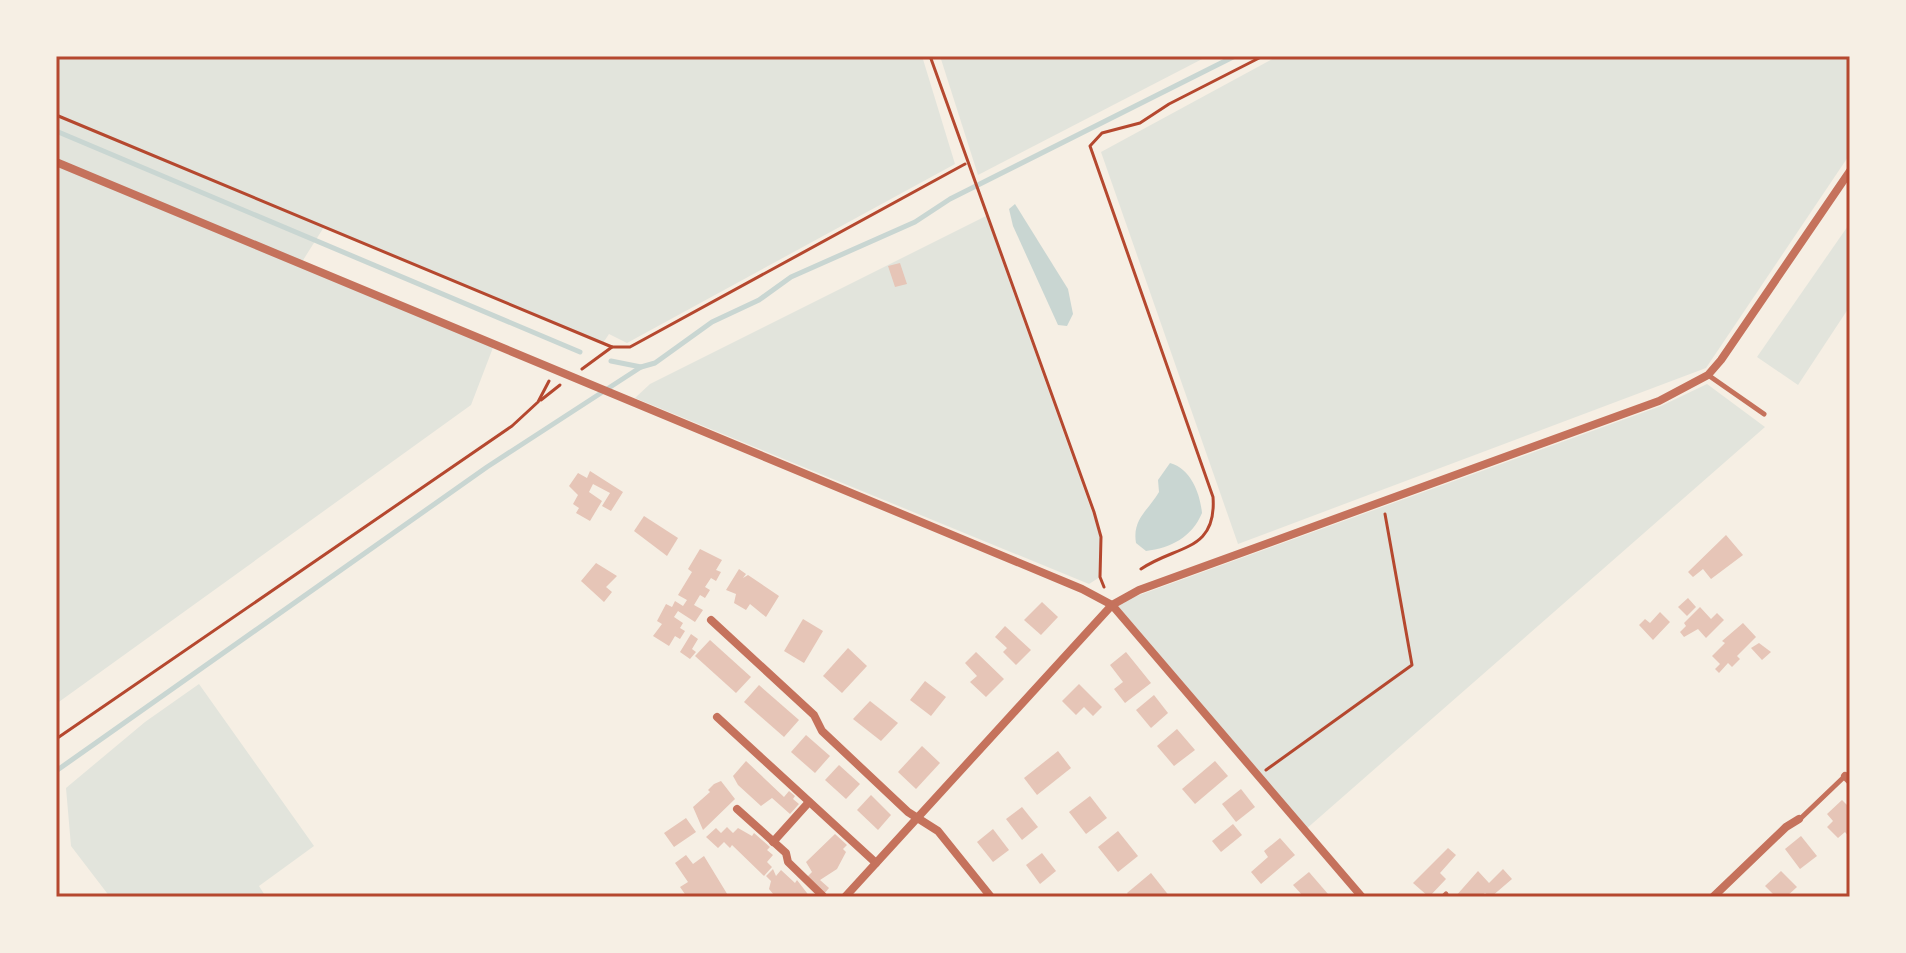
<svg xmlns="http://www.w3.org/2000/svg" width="1906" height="953" font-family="Raleway,sans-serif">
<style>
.green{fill:#e2e4dc}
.water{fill:#c9d6d2}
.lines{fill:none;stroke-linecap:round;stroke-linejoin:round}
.stream{stroke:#c9d6d2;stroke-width:5}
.building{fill:#e6c5b7}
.path{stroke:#b5482f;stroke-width:3}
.service{stroke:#c5725c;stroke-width:5}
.minor{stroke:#c5725c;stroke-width:8}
.neatline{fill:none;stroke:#b5482f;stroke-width:3}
</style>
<rect width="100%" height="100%" fill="#f6efe4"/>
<g class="green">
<path d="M 56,56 L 922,56 L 955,164 L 627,343 L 609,334 L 603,343 L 324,227 L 300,265 L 494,345 L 471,405 L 56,704 Z"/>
<path d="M 940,56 L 1208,56 L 978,175 Z"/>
<path d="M 1278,56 L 1850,56 L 1850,154 L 1706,368 L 1238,544 L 1101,152 Z"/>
<path d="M 986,216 L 1101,537 L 1100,577 L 1089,584 L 635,398 L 650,384 Z"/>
<path d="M 1850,223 L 1850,306 L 1798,385 L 1757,357 Z"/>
<path d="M 1707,384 L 1765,427 L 1305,830 L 1112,605 L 1661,406 Z"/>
<path d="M 199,684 L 314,846 L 259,886 L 266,897 L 110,897 L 71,846 L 66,788 L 145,722 Z"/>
</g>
<g class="water">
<path d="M 1015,204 L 1068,289 L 1073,314 L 1067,326 L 1058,325 L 1013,226 L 1009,209 Z"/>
<path d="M 1170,463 C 1191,469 1200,493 1202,513 C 1192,537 1171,548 1146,551 L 1136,543 C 1132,519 1148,511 1159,492 L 1158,480 Z"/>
</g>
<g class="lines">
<g class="stream">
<path d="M 56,131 L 580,352"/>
<path d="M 611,361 L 641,367"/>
<path d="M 56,771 L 487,467 L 641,367 L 655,363 L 712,322 L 759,300 L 791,277 L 915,222 L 950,199 L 1235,56"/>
</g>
</g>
<g class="building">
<path d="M 900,263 L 907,284 L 895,287 L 888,266 Z"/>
<path d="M 590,471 L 623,492 L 611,511 L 602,506 L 610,493 L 593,484 L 589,492 L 602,501 L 590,521 L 576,513 L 579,508 L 573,504 L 578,495 L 569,486 L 578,473 L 587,478 Z"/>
<path d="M 644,516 L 678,538 L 667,556 L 634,531 Z"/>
<path d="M 1726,535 L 1743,555 L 1711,579 L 1703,569 L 1693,577 L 1688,572 Z"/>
<path d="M 700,549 L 722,560 L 716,570 L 721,572 L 716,581 L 711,578 L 705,587 L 710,590 L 705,598 L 700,595 L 694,605 L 703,610 L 695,622 L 678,611 L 674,617 L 683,623 L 680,628 L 685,631 L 680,639 L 675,636 L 669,646 L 653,636 L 662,624 L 657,621 L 666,604 L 672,607 L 675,601 L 683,606 L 687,600 L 678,595 L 692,572 L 688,569 Z"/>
<path d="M 596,563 L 617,576 L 606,587 L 612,592 L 604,602 L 581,581 Z"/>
<path d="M 739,569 L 746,574 L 743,578 L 748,575 L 779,596 L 766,617 L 750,604 L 746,610 L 734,603 L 736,594 L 726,590 Z"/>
<path d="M 1688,598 L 1696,607 L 1687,616 L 1678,607 Z"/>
<path d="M 1042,602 L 1058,617 L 1041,635 L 1024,620 Z"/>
<path d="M 1700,607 L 1711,619 L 1717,613 L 1724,620 L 1706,638 L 1698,629 L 1684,637 L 1680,632 L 1686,626 L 1684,623 Z"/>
<path d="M 1660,612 L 1670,622 L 1653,640 L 1639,625 L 1645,619 L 1650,623 Z"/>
<path d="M 803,619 L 823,631 L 804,663 L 784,651 Z"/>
<path d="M 1743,623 L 1756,637 L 1737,656 L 1740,659 L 1732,667 L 1728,663 L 1719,673 L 1715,669 L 1720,664 L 1712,656 L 1725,643 L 1722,641 Z"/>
<path d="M 1005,626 L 1031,650 L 1016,665 L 1003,652 L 1007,648 L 995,637 Z"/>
<path d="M 691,634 L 698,639 L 692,649 L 696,652 L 690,659 L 680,652 Z"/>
<path d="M 710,640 L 751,677 L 736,693 L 695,656 Z"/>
<path d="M 1759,643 L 1771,652 L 1762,660 L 1751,648 Z"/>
<path d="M 848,648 L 867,666 L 842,693 L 823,676 Z"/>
<path d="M 976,652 L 1004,679 L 986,697 L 970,682 L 977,676 L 965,663 Z"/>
<path d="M 1126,652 L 1151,683 L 1125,703 L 1114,689 L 1123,682 L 1110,665 Z"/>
<path d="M 925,681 L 946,697 L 931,716 L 910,700 Z"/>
<path d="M 1079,684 L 1102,707 L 1093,716 L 1084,707 L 1076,715 L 1062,701 Z"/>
<path d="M 759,685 L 799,720 L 784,737 L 744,702 Z"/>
<path d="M 1154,695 L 1168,713 L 1151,728 L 1136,710 Z"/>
<path d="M 870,701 L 898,723 L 881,741 L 853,719 Z"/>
<path d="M 1177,729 L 1195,750 L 1174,766 L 1157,746 Z"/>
<path d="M 806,735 L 830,756 L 815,773 L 791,752 Z"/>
<path d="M 922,746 L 940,763 L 916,789 L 898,772 Z"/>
<path d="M 1058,751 L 1071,768 L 1037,795 L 1024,778 Z"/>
<path d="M 746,761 L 784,797 L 789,791 L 795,796 L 793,799 L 799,804 L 790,814 L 772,798 L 761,806 L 738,785 L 733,776 Z"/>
<path d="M 1215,761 L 1228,776 L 1195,804 L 1182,789 Z"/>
<path d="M 839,765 L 860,784 L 846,799 L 825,780 Z"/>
<path d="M 721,781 L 735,799 L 703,830 L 693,807 L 710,792 L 708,790 L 714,784 Z"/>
<path d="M 1241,789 L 1255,807 L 1236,822 L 1222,804 Z"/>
<path d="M 871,795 L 891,815 L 878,830 L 857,810 Z"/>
<path d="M 1090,796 L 1107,818 L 1086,834 L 1069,812 Z"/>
<path d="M 1842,800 L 1850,808 L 1850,838 L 1845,832 L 1838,838 L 1827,827 L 1833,821 L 1827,814 Z"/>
<path d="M 1022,807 L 1038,827 L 1022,840 L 1006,819 Z"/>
<path d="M 686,818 L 696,832 L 674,847 L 664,833 Z"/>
<path d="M 1233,824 L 1242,835 L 1221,852 L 1212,841 Z"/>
<path d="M 727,827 L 733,833 L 738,828 L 752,836 L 754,833 L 770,847 L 767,850 L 773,855 L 767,862 L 772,867 L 764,876 L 732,845 L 730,848 L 724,842 L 718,848 L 706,837 L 716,828 L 721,833 Z"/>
<path d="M 993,829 L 1009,850 L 993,862 L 977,842 Z"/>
<path d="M 1118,831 L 1138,856 L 1118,872 L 1098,847 Z"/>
<path d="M 835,834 L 847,845 L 843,849 L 846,852 L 837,869 L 820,880 L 829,888 L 824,894 L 806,878 L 812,872 L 806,862 Z"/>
<path d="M 1801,836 L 1817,856 L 1800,869 L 1785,849 Z"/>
<path d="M 1280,838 L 1295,855 L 1261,884 L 1251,872 L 1268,857 L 1264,851 Z"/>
<path d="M 1448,848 L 1456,855 L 1440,873 L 1446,879 L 1429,897 L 1413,883 Z"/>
<path d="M 1042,853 L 1056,871 L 1040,884 L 1026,865 Z"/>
<path d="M 686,855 L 693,864 L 704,856 L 729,897 L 687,897 L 680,887 L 688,882 L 675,863 Z"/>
<path d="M 773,869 L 776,876 L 781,870 L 795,883 L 797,880 L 810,897 L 774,895 L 769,889 L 771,881 L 766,876 Z"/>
<path d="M 1503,869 L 1512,879 L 1491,897 L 1485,893 L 1479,897 L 1455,897 L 1478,871 L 1489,883 Z"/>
<path d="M 1781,871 L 1797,887 L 1786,897 L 1776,897 L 1765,886 Z"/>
<path d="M 1309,872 L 1328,894 L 1325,897 L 1304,897 L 1293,885 Z"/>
<path d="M 1151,873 L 1170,897 L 1130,897 L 1127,893 Z"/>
</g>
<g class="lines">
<g class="path">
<path d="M 930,56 L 1094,512 L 1101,537 L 1100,577 L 1104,587"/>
<path d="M 56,115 L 612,347"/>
<path d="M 582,369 L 612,347 L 630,347 L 965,164"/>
<path d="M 541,400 L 560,385"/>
<path d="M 1141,569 C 1176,545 1217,552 1213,497 L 1090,146 L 1102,133 L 1140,123 L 1169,104 L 1263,56"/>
<path d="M 56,739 L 512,426 L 538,402 L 549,381"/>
<path d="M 1266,770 L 1412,665 L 1385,514"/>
</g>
<g class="service">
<path d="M 1708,375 L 1764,414"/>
<path d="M 1800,819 L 1845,776"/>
<path d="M 1443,897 L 1446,894"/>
</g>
<g class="minor">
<path d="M 56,162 L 1082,589 L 1112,605 L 1362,897"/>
<path d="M 711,620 L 814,715 L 822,731 L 908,812 L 938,831 L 991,897"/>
<path d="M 717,717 L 876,863"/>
<path d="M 1845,776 L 1850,781"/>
<path d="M 737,809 L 786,853 L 788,862 L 824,897"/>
<path d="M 773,842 L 809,802"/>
<path d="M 845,897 L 1112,605 L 1139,590 L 1659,401 L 1708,375 L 1721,360 L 1850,171"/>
<path d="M 1713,897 L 1786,827 L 1799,819"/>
</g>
</g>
<rect width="1906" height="953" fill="none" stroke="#f6efe4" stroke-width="116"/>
<rect x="58" y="58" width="1790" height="837" class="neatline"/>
</svg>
